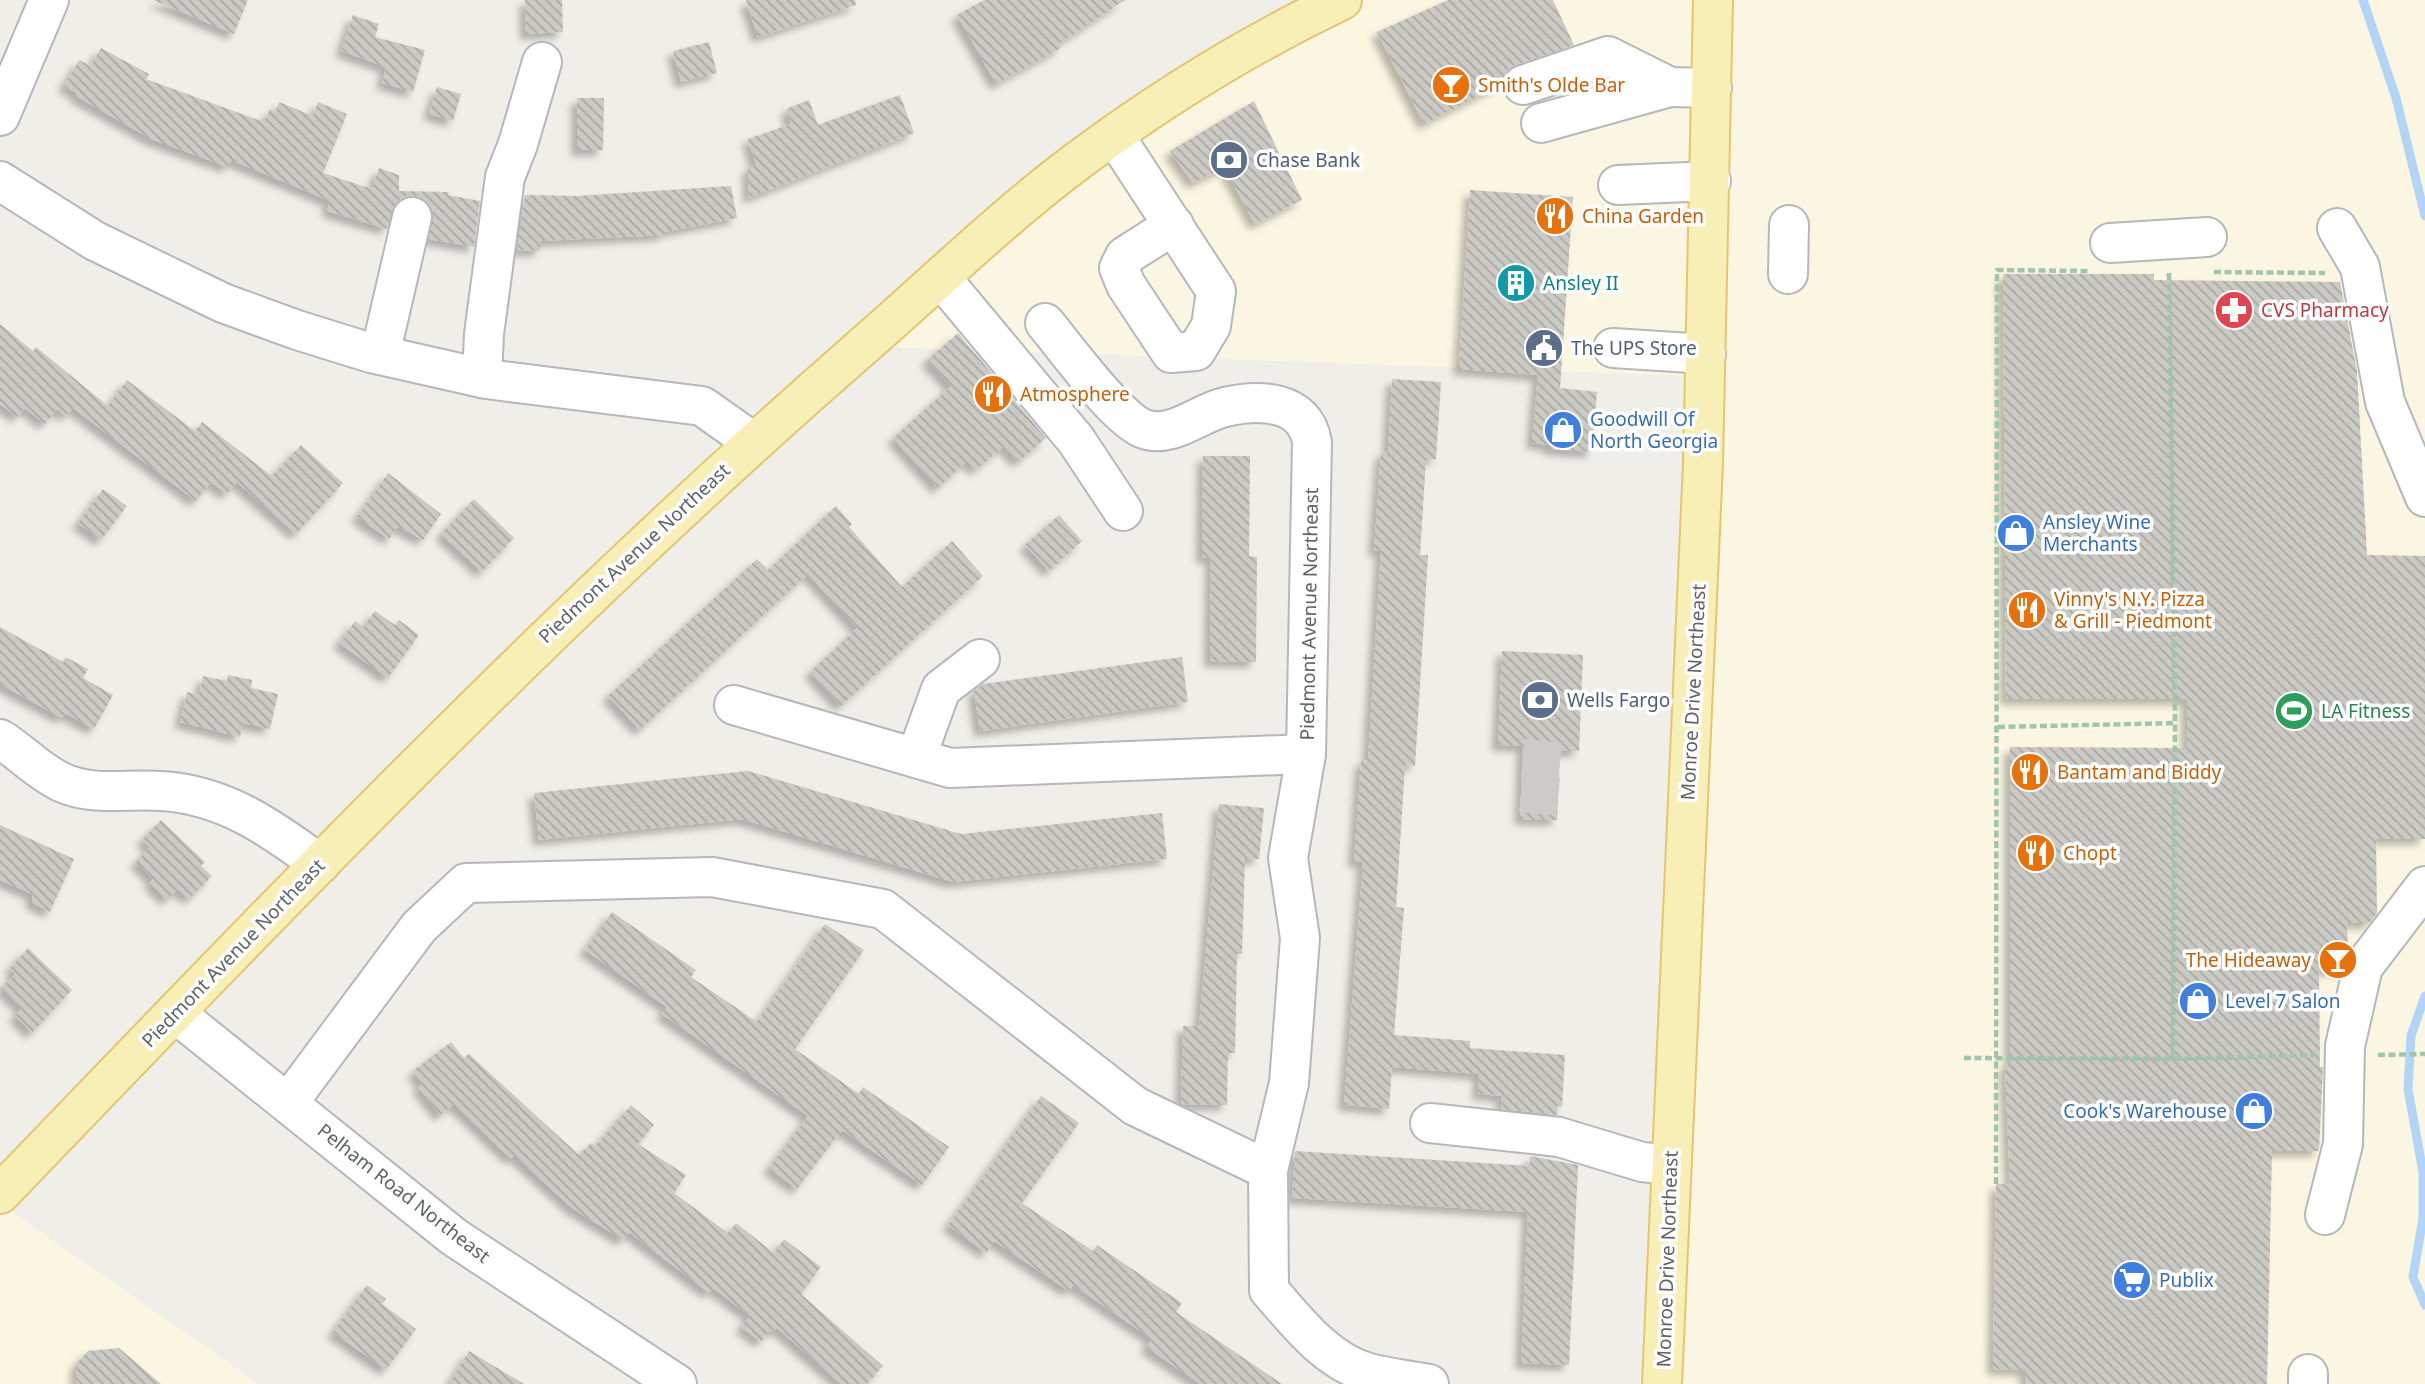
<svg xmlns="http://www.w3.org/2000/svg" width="2425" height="1384" font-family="'Noto Sans',sans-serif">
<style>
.commercial{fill:#fbf6e2}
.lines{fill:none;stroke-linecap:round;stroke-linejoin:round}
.stream{stroke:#b2d5f6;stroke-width:9}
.building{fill:url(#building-back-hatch);filter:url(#shadow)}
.minor-tunnel{stroke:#cccbc8;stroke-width:38;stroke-dasharray:38 19;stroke-linecap:butt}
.minor-casing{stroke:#b5b7bb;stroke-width:42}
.major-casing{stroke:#e3c76e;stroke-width:42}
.path{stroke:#a1c4ad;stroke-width:4.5;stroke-dasharray:7 3.5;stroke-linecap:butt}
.minor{stroke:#fff;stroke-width:38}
.major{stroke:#f7efb6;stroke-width:38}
.labels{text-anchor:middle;stroke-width:7;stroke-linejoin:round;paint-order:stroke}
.food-label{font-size:19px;fill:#c56008;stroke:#fff;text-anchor:start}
.service-label{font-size:19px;fill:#4e5e75;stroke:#fff;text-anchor:start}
.culture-label{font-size:19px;fill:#0d838f;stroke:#fff;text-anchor:start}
.health-label{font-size:19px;fill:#be3a42;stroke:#fff;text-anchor:start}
.shop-label{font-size:19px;fill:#366cbe;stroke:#fff;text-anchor:start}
.street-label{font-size:19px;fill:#5f6266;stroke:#fff}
.leisure-label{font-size:19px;fill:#27864d;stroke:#fff;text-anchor:start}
</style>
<defs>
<pattern id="building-back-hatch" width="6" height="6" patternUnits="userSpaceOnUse" patternTransform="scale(1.75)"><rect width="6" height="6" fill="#cbc9c4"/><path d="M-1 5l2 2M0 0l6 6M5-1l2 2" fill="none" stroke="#a8a7a3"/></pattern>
<filter id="shadow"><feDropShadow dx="-6" dy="6" stdDeviation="3.5" flood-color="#0004"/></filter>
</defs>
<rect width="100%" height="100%" fill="#f0eee8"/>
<g class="commercial">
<path d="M 1351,0 L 2425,0 L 2425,1384 L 1663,1384 L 1697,376 L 861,346 L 1153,107 Z"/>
<path d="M 0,1204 L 259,1384 L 0,1384 Z"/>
</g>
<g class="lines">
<g class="stream">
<path d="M 2363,0 L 2396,98 L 2425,216"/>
<path d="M 2425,996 L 2411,1036 L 2408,1089 L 2423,1172 L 2423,1218 L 2413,1277 L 2425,1305"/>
</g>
</g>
<g class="building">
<path d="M 153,0 L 248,0 L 234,34 Z"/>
<path d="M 525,0 L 562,0 L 563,32 L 526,34 Z"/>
<path d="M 746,0 L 855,0 L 856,5 L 758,37 Z"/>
<path d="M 984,0 L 1125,0 L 1059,44 L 1061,48 L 996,84 L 957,15 Z"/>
<path d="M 1448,0 L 1553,0 L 1574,45 L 1515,65 L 1506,71 L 1502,84 L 1424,124 L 1377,32 Z"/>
<path d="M 353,15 L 379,24 L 375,37 L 425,50 L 413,92 L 382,83 L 386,67 L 341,51 Z"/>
<path d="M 709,42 L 717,73 L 681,82 L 673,51 Z"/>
<path d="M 101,48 L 149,74 L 146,79 L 264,122 L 270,109 L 275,112 L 279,102 L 313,116 L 318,102 L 347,114 L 323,173 L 372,189 L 379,168 L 399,175 L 399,191 L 449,192 L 448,195 L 480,201 L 474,247 L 429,239 L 433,211 L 427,202 L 418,196 L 405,196 L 396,203 L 387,229 L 327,211 L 330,201 L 231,160 L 228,167 L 151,139 L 76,96 L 77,93 L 64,86 L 79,60 L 90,66 Z"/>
<path d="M 437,87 L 461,94 L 453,121 L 429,114 Z"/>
<path d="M 900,95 L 914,133 L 749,198 L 748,167 L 756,165 L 748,139 L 791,124 L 786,109 L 809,100 L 818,125 Z"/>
<path d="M 577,98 L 604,98 L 603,150 L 577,150 Z"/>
<path d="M 1254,101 L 1302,200 L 1255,224 L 1225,168 L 1193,183 L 1170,151 Z"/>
<path d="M 731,186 L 737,218 L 664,232 L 664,235 L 541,241 L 540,251 L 517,250 L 525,195 L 577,196 Z"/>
<path d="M 1470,190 L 1573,197 L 1560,388 L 1597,392 L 1592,452 L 1550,449 L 1550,445 L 1532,443 L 1538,375 L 1459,369 Z"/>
<path d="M 2003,274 L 2154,274 L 2154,280 L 2340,282 L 2357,371 L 2367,555 L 2425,556 L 2425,839 L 2376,839 L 2377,913 L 2369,923 L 2347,923 L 2348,951 L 2340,970 L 2319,970 L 2320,1067 L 2323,1067 L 2319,1151 L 2272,1151 L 2267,1384 L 2025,1384 L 2025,1370 L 1993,1369 L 1996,1184 L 2010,1184 L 2005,1064 L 2010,1064 L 2010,747 L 2187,748 L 2187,699 L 2006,699 Z"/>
<path d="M 0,324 L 33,351 L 36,347 L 108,406 L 127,380 L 195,431 L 202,422 L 272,476 L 301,445 L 343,483 L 296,534 L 237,482 L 227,494 L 211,482 L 196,501 L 73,408 L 66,416 L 57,409 L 45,424 L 25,408 L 17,417 L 0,404 Z"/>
<path d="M 958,333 L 1046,438 L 1018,462 L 1004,446 L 976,470 L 967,461 L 938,488 L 893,438 L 951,386 L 927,360 Z"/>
<path d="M 1392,379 L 1441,382 L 1436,459 L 1426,459 L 1420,555 L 1428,555 L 1415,766 L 1405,765 L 1396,907 L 1404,908 L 1394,1035 L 1470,1041 L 1470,1048 L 1565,1055 L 1562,1107 L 1557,1106 L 1557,1115 L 1501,1109 L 1502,1096 L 1478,1094 L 1479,1074 L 1392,1067 L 1389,1109 L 1344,1105 L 1363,862 L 1354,861 L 1361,760 L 1368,761 L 1381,551 L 1374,550 L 1381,452 L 1388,453 Z"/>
<path d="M 1203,456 L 1250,456 L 1249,556 L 1257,557 L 1256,662 L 1210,661 L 1211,557 L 1202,558 Z"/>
<path d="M 388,473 L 441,514 L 423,540 L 398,526 L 389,539 L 357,517 Z"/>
<path d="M 103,489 L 127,506 L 101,540 L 78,523 Z"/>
<path d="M 474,499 L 514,538 L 482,572 L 441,534 Z"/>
<path d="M 836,506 L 852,524 L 849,527 L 902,587 L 952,541 L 983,576 L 841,706 L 810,672 L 857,628 L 808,574 L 640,730 L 608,696 L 757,559 L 768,570 Z"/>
<path d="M 1059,515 L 1082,541 L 1049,571 L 1025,545 Z"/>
<path d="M 375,611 L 395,625 L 399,620 L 419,635 L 388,678 L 339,643 L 355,621 L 363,627 Z"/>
<path d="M 0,627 L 63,662 L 66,657 L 88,669 L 83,678 L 113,695 L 94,729 L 65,713 L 62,718 L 0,684 Z"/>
<path d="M 1502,651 L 1583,655 L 1579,751 L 1560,751 L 1557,820 L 1520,819 L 1523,746 L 1498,745 Z"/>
<path d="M 1182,657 L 1188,702 L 980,731 L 974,691 L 983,684 Z"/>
<path d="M 228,675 L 252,680 L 251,688 L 278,694 L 270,729 L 243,723 L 240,737 L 180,722 L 187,692 L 199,695 L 203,676 L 227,681 Z"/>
<path d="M 748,771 L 961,834 L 1162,813 L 1167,859 L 953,882 L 742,819 L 539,840 L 534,793 Z"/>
<path d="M 1219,804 L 1264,808 L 1259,859 L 1245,858 L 1242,954 L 1237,954 L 1235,1053 L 1228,1053 L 1227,1105 L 1181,1104 L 1183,1026 L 1199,1026 Z"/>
<path d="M 161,820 L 205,862 L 201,866 L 212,876 L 189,899 L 178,889 L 167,900 L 150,883 L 153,879 L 136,862 L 150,847 L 142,840 Z"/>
<path d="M 0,825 L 74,859 L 50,912 L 32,903 L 32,894 L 0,880 Z"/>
<path d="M 612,912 L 696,970 L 691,977 L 757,1022 L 825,924 L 864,950 L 795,1049 L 859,1094 L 863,1087 L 949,1147 L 922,1185 L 842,1130 L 797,1189 L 769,1168 L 808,1116 L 662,1014 L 667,1007 L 585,950 Z"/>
<path d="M 28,948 L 72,990 L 32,1033 L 15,1016 L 22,1008 L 1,988 L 15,974 L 10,968 Z"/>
<path d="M 451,1042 L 464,1058 L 469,1054 L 579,1155 L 591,1143 L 595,1146 L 631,1105 L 654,1125 L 638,1144 L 686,1175 L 674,1193 L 728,1233 L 736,1223 L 774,1253 L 784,1239 L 821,1267 L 801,1294 L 883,1366 L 867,1384 L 841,1384 L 777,1328 L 773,1332 L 770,1330 L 761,1342 L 741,1327 L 750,1316 L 713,1288 L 709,1293 L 629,1232 L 623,1240 L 572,1208 L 514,1155 L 511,1159 L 454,1104 L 440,1115 L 418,1087 L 423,1084 L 413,1071 Z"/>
<path d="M 1041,1096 L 1079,1123 L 1022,1203 L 1093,1251 L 1097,1245 L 1182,1303 L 1176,1312 L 1282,1384 L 1200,1384 L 1146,1347 L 1152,1339 L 1073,1285 L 1069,1291 L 994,1241 L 986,1253 L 948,1225 Z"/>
<path d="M 1295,1151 L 1530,1166 L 1530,1156 L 1578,1165 L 1569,1365 L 1521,1363 L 1528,1212 L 1292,1198 Z"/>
<path d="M 367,1285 L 386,1299 L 382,1304 L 416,1329 L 386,1370 L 333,1332 Z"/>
<path d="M 119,1348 L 161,1384 L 76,1384 L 76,1364 L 88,1351 Z"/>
<path d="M 469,1351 L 524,1384 L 449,1384 Z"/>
</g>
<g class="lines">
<g class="minor-tunnel">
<path d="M 1523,758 L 1560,762"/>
<path d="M 1521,793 L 1558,797"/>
</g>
<g class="minor-casing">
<g id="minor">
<path d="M 1523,85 L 1608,56 L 1670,87 L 1712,88"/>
<path d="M 0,116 L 49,0"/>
<path d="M 1541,123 L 1670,87"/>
<path d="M 1114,135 L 1216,291 L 1211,326 L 1196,351 L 1171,353 L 1126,285 L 1119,268 L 1125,256 L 1174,225"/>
<path d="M 0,181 L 95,241 L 223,303 L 297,330 L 371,353 L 486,379 L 702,406 L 753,442"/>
<path d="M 1618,185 L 1711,181"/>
<path d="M 2337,228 L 2360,267 L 2385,402 L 2425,497"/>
<path d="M 2110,243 L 2207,237"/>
<path d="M 1788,274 L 1789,225"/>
<path d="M 941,278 L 1076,440 L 1123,511"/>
<path d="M 1045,323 C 1066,348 1117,419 1144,429 C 1172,439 1199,413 1225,407 C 1260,399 1305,400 1312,442 L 1306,754 L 1288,858 L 1300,938 L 1289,1083 L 1268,1170 L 1269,1290 C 1296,1321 1327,1362 1369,1373 C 1388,1378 1409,1380 1429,1384"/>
<path d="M 1613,348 L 1706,354"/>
<path d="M 380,355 L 412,217"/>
<path d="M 482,378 L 484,334 L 505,177 L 518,144 L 542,62"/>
<path d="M 734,705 L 950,768 L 1306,754"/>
<path d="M 0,739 C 21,752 38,771 61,782 C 93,797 128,788 162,791 C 225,795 271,828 320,864"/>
<path d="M 916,758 L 941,689 L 980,659"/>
<path d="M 175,1013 L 454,1237 L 677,1384"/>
<path d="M 288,1103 L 419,927 L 466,883 L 712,877 L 883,909 L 1135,1106 L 1268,1170"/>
<path d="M 1430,1123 L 1559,1137 L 1642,1162 L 1671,1165"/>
<path d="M 2325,1215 L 2343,1144 L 2345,1046 L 2363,967 L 2425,886"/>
<path d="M 2308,1374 L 2308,1384"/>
</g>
</g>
<g class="major-casing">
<g id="major">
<path d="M 0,1194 C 276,907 552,618 853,355 C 926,292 1002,217 1079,160 C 1162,98 1248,45 1342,0"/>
<path d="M 1662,1384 L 1703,463 L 1713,0"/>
</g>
</g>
<g class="path">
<path d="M 2214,272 L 2325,273"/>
<path d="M 2169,273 L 2175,723 L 2173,1059"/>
<path d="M 1998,727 L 2175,723"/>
<path d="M 2378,1055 L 2425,1054"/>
<path d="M 1964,1058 L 2173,1059 L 2314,1055"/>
<path d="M 1996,1184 L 1997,270 L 2090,271"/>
</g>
<use href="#minor" class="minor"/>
<use href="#major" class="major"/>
</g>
<defs>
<g id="bar-disc" transform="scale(2.0125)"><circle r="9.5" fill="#e8710a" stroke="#fff"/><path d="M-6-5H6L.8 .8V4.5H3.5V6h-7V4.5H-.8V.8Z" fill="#fff"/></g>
<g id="bank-disc" transform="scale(2.0125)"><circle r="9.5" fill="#5c6f8a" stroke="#fff"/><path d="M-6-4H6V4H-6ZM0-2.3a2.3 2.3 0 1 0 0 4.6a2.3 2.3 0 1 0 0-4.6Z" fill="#fff"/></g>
<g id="restaurant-disc" transform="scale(2.0125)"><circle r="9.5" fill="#e8710a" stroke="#fff"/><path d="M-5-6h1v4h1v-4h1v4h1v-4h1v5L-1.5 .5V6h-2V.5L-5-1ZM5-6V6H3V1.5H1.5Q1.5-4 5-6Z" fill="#fff"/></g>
<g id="building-disc" transform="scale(2.0125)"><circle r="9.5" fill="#0f9aa8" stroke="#fff"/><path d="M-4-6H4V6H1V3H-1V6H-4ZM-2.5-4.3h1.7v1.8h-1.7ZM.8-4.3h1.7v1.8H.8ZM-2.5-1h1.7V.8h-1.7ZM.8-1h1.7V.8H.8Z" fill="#fff"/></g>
<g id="pharmacy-disc" transform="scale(2.0125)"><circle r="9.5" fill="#e0444e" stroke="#fff"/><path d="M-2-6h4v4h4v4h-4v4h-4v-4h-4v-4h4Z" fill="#fff"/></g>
<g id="civic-disc" transform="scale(2.0125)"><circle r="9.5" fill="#5c6f8a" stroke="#fff"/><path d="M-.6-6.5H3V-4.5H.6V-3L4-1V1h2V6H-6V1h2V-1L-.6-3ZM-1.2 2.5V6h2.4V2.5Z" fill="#fff"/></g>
<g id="shop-disc" transform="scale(2.0125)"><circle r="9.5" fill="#3f7fe0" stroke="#fff"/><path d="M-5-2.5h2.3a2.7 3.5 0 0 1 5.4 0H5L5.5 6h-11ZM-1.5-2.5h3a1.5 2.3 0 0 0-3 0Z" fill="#fff"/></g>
<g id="stadium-disc" transform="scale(2.0125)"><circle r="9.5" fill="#2e9e5b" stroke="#fff"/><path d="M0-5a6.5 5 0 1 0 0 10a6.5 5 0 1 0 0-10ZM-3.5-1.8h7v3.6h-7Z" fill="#fff"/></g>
<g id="supermarket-disc" transform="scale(2.0125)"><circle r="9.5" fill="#3f7fe0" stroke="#fff"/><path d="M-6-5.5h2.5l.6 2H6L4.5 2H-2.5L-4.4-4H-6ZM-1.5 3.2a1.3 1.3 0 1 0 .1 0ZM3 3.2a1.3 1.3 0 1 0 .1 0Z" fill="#fff"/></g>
</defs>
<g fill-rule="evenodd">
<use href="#bar-disc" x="1451" y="85"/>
<use href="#bank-disc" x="1229" y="160"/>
<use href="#restaurant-disc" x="1555" y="216"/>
<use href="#building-disc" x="1516" y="283"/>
<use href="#pharmacy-disc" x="2234" y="310"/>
<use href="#civic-disc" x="1544" y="348"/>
<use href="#restaurant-disc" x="993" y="394"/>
<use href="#shop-disc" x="1563" y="430"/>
<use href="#shop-disc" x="2016" y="533"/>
<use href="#restaurant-disc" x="2027" y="610"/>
<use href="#bank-disc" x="1540" y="700"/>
<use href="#stadium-disc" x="2294" y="711"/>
<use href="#restaurant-disc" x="2030" y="772"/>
<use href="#restaurant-disc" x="2036" y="853"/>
<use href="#bar-disc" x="2338" y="960"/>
<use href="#shop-disc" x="2198" y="1001"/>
<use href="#shop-disc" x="2254" y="1111"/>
<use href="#supermarket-disc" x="2132" y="1280"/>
</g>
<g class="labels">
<g class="food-label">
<text x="1478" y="92">Smith's Olde Bar</text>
<text x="1582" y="223">China Garden</text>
<text x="1020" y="401">Atmosphere</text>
<text x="2054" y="606">Vinny's N.Y. Pizza<tspan x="2054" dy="22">&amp; Grill - Piedmont</tspan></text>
<text x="2057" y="779">Bantam and Biddy</text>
<text x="2063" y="860">Chopt</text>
<text x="2311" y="967" text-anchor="end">The Hideaway</text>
</g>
<g class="service-label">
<text x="1256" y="167">Chase Bank</text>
<text x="1571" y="355">The UPS Store</text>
<text x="1567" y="707">Wells Fargo</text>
</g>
<g class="culture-label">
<text x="1543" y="290">Ansley II</text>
</g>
<g class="health-label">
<text x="2261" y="317">CVS Pharmacy</text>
</g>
<g class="shop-label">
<text x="1590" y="426">Goodwill Of<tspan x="1590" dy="22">North Georgia</tspan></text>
<text x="2043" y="529">Ansley Wine<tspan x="2043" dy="22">Merchants</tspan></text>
<text x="2225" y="1008">Level 7 Salon</text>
<text x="2227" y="1118" text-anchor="end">Cook's Warehouse</text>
<text x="2159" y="1287">Publix</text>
</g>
<g class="street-label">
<text transform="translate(634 553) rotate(-43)" y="7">Piedmont Avenue Northeast</text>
<text transform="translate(1309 614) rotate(-89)" y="7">Piedmont Avenue Northeast</text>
<text transform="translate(1693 692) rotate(-87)" y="7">Monroe Drive Northeast</text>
<text transform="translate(233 953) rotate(-46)" y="7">Piedmont Avenue Northeast</text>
<text transform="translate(404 1193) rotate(38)" y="7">Pelham Road Northeast</text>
<text transform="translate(1667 1259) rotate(-88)" y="7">Monroe Drive Northeast</text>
</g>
<g class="leisure-label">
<text x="2321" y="718">LA Fitness</text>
</g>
</g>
</svg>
